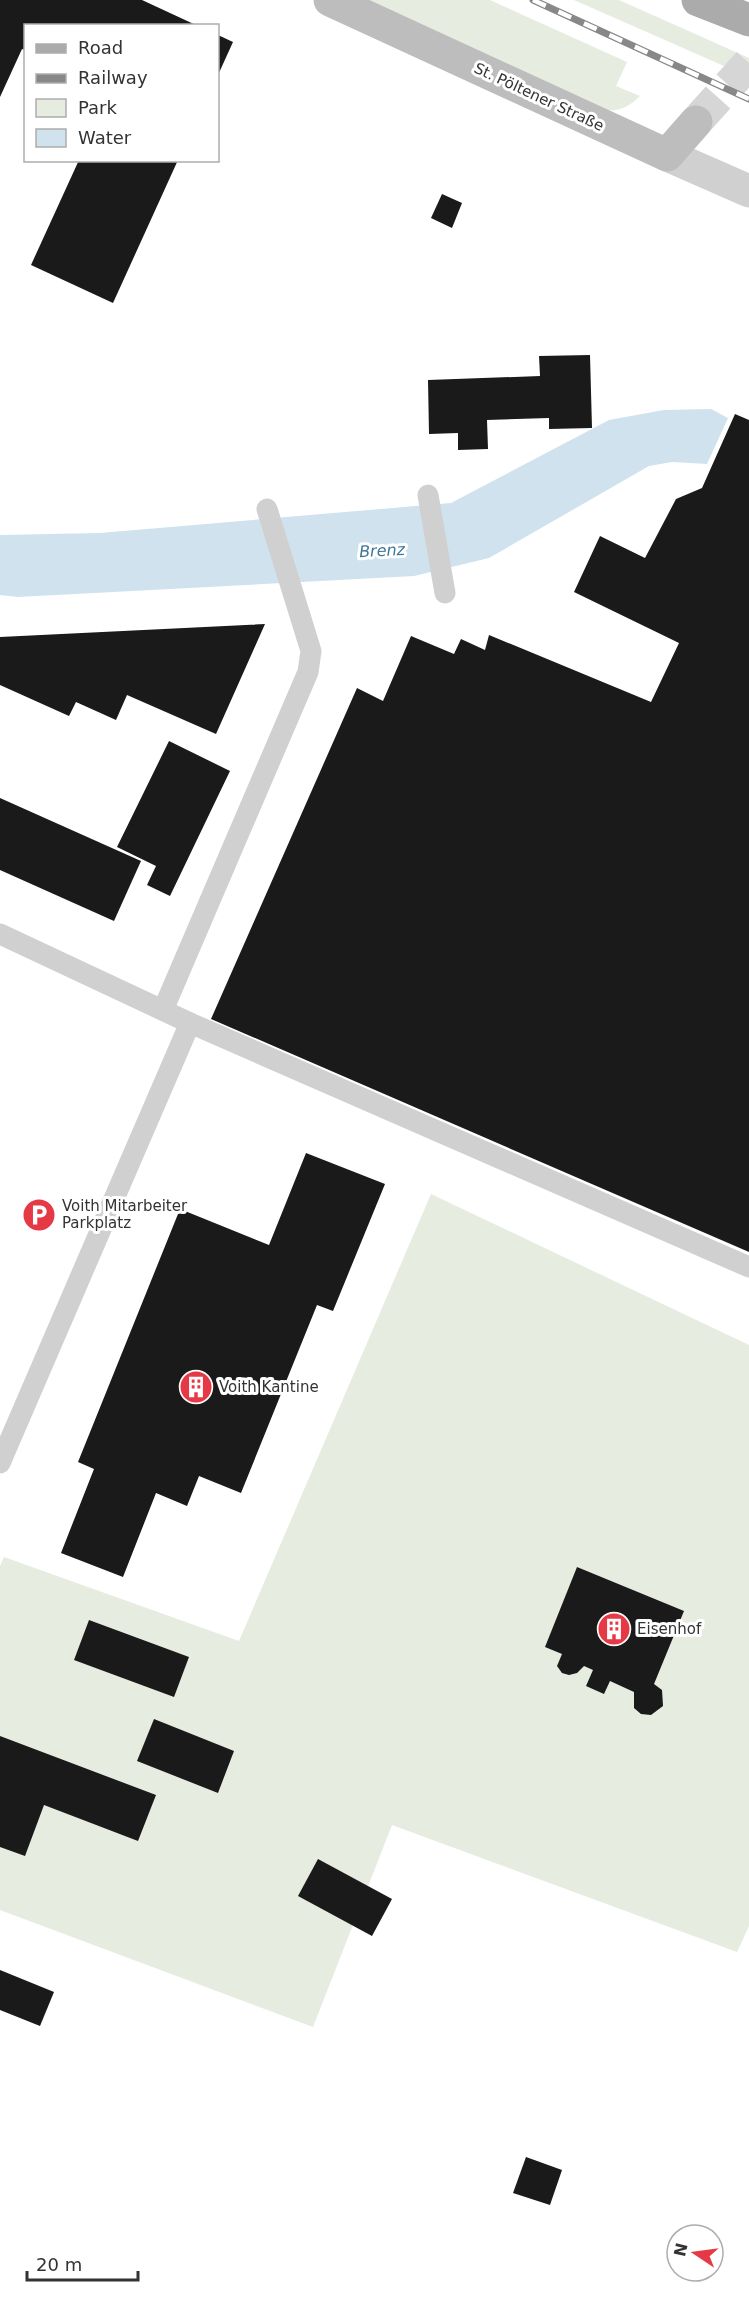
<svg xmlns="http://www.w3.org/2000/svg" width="749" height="2307" font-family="'DejaVu Sans',sans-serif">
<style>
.green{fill:#e6ecdf}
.water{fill:#cfe2ee}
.building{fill:#1a1a1a}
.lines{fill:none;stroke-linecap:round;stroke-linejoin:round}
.secondary-tunnel{stroke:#d6d6d6;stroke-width:33;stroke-dasharray:33 16;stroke-linecap:butt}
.lane{stroke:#d0d0d0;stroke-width:21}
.street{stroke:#d0d0d0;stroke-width:33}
.secondary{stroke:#bdbdbd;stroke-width:33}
.primary{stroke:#ababab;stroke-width:33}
.rail-casing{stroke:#888;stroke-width:7}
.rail{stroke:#fff;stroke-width:4.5;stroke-dasharray:14;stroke-linecap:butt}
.labels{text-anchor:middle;stroke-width:6;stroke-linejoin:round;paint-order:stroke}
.street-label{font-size:15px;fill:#333;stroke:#fff}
.poi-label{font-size:15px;fill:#333;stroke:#fff;text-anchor:start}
.water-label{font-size:16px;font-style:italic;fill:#3f7597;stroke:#fff}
</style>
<rect width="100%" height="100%" fill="#fff"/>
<g class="green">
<path d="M 358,0 L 490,0 L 627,62 L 616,86 L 640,96 C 625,110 619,111 599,110 Z"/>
<path d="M 574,0 L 619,0 L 749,58 L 749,77 Z"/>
<path d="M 431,1194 L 749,1345 L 749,1926 L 737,1952 L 392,1825 L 313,2027 L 0,1910 L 0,1566 L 4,1557 L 239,1641 Z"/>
</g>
<path class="water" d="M 711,409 L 728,418 L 707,464 L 672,462 L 649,466 L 489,558 L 414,576 L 18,597 L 0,595 L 0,535 L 100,533 L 451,503 L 609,420 L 664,410 Z"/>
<g class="building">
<path d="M 0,0 L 142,0 L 198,26 L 26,26 L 26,50 L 22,49 L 0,97 Z"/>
<path d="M 218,35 L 233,42 L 218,75 Z"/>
<path d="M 79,160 L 178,160 L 113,303 L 31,265 Z"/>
<path d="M 442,194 L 462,203 L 452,228 L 431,218 Z"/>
<path d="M 590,355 L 592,428 L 549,429 L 549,418 L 487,420 L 488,449 L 458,450 L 458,433 L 429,434 L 428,380 L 540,376 L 539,356 Z"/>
<path d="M 735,414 L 749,420 L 749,1252 L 211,1019 L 357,688 L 383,701 L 411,636 L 454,654 L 461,639 L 485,650 L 489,635 L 651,702 L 679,643 L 574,592 L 600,536 L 645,558 L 676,499 L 702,488 Z"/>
<path d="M 265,624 L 216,734 L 127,695 L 116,720 L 76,702 L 69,716 L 0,685 L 0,637 Z"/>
<path d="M 169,741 L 230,771 L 170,896 L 147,885 L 156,866 L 117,847 Z"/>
<path d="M 0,798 L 141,861 L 114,921 L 0,870 Z"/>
<path d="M 306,1153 L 385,1184 L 333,1311 L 317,1305 L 241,1493 L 199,1476 L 187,1506 L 156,1493 L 123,1577 L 61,1553 L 94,1469 L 78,1462 L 180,1209 L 269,1245 Z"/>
<path d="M 577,1567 L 684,1611 L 654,1684 L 662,1690 L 663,1706 L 651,1715 L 641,1714 L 634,1708 L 634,1692 L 610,1681 L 604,1694 L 586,1686 L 593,1670 L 584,1666 L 577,1673 L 569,1675 L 562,1673 L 557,1666 L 562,1654 L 545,1647 Z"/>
<path d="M 89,1620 L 189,1657 L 174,1697 L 74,1660 Z"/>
<path d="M 154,1719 L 234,1751 L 218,1793 L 137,1761 Z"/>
<path d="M 0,1736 L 156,1795 L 138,1841 L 44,1805 L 25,1856 L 0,1847 Z"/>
<path d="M 318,1859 L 392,1899 L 372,1936 L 298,1896 Z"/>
<path d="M 0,1970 L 54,1992 L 40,2026 L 0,2010 Z"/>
<path d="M 526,2157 L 562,2170 L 550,2205 L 513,2193 Z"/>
</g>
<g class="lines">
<path class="secondary-tunnel" d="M 696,122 L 749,63"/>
<g class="lane">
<path d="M 428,495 L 445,593"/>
<path d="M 0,934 L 190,1023 L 749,1267"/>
<path d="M 163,1010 L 308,672 L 311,651 L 267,509"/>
<path d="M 0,1463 L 190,1023"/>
</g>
<path class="street" d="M 667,155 L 749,191"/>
<path class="secondary" d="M 330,0 L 667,155 L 696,122"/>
<path class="primary" d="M 698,0 L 749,20"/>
<g class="rail-casing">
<path id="rail" d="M 533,0 L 749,99"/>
</g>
<use href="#rail" class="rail"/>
</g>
<defs>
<g id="parking-disc" transform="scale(1.725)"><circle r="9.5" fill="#e63946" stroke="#fff"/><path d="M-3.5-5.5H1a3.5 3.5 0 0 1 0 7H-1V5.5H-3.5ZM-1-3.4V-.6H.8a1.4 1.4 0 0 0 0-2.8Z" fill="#fff"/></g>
<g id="building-disc" transform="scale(1.725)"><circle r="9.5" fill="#e63946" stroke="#fff"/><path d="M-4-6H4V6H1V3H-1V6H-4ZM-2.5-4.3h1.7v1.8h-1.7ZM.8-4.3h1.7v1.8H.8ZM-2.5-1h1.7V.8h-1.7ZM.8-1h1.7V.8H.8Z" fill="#fff"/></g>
</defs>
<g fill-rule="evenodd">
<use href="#parking-disc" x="39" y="1215"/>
<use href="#building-disc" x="196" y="1387"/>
<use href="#building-disc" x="614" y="1629"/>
</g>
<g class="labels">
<g class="street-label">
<text transform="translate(539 97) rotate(25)" y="5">St. Pöltener Straße</text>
</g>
<g class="poi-label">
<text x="62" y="1211">Voith Mitarbeiter<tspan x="62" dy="17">Parkplatz</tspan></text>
<text x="219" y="1392">Voith Kantine</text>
<text x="637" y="1634">Eisenhof</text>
</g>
<g class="water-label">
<text transform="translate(382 550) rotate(-3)" y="6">Brenz</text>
</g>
</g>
<rect x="24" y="24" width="195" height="138" fill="#ffffff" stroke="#adadad" stroke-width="1.5"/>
<rect x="36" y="44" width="30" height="9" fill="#ababab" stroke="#adadad" stroke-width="1.5"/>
<text x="78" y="54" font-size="18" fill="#333333">Road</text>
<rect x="36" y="74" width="30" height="9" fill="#888888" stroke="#adadad" stroke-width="1.5"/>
<text x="78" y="84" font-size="18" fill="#333333">Railway</text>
<rect x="36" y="99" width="30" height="18" fill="#e6ecdf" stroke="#adadad" stroke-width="1.5"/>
<text x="78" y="114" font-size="18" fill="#333333">Park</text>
<rect x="36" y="129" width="30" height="18" fill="#cfe2ee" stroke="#adadad" stroke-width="1.5"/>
<text x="78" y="144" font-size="18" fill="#333333">Water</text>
<g transform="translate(695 2253) rotate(283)"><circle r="28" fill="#ffffff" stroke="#adadad" stroke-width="1.5"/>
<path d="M0-4.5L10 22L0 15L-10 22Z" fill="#e63946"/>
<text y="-9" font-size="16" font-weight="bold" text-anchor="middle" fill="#333333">N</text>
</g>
<path d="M27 2271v9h111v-9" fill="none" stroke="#333333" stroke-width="3"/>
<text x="36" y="2271" font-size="18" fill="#333333" stroke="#ffffff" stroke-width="4.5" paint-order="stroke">20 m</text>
</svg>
